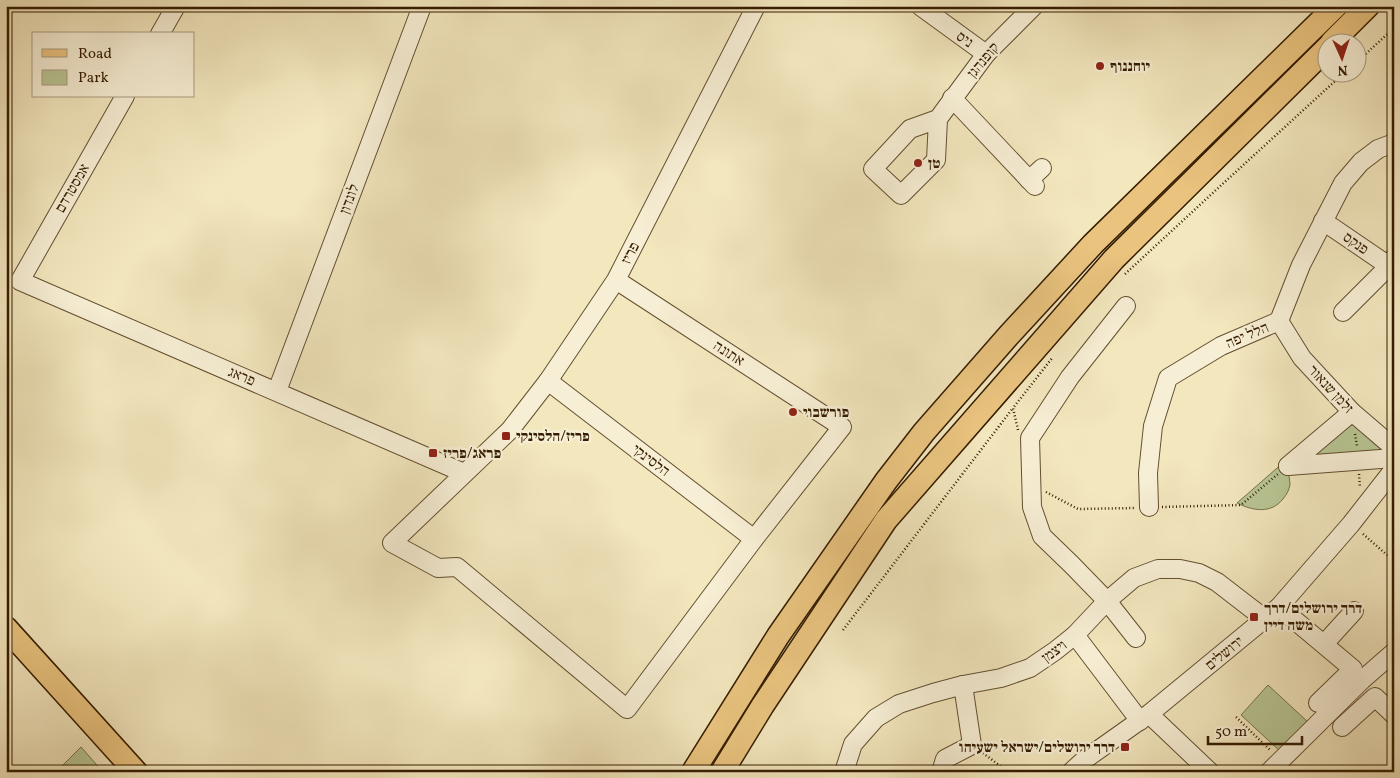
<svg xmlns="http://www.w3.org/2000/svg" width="1400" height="778" font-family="Vollkorn,'Frank Ruhl Libre',serif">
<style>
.green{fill:#b8c694;stroke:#76714a}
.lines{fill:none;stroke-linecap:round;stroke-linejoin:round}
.minor-casing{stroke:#644f30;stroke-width:20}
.major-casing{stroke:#351c01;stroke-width:25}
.path{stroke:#351c01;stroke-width:2.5;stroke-dasharray:1 2.5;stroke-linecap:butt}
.minor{stroke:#f7efd5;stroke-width:18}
.major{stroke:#eac47f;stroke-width:22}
.poi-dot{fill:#8f2418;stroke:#f7efd5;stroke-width:2}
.labels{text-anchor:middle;stroke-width:4.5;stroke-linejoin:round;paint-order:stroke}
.street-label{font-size:15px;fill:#351c01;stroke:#f7efd5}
.poi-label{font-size:15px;font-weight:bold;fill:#351c01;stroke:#f7efd5;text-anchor:start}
</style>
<rect width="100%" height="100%" fill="#f3e7be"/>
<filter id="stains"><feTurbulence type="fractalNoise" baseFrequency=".004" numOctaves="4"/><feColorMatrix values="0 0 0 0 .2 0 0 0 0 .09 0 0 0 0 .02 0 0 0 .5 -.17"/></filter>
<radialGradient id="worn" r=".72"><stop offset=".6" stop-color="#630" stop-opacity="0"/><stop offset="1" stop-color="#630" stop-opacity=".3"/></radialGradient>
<g class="green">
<path d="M 1349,421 L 1386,454 L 1309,462 Z"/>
<path d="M 1284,462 C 1287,469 1290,477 1290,485 C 1289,490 1287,494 1283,499 C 1271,514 1253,511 1237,503 Z"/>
<path d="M 1268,685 L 1309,723 L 1281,752 L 1241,715 Z"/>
<path d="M 81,747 L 103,772 L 53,772 L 61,767 Z"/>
</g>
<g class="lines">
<g class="minor-casing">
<g id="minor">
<path d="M 920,6 L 986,54"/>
<path d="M 160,34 L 176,6"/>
<path d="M 125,96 L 20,281 L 464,473"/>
<path d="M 952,98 L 1035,186"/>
<path d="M 938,119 L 910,129 L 873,169 L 901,195 L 936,160 L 938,119 L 986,54 L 1034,6"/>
<path d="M 1029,180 L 1042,168"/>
<path d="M 1323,221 L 1389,266"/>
<path d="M 616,280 L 842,427 L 754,539 L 627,709 L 457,567 L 438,568 L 392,543 L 510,430 L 548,381 L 616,280 L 756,6"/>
<path d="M 1126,306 L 1070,377 L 1030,438 L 1032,507 L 1042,536 L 1072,565 L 1107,601 L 1136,638"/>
<path d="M 1343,312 L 1389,266 L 1394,258"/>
<path d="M 1279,321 L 1302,358 L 1352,412 L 1394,448"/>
<path d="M 548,381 L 754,539"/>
<path d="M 277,391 L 422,6"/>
<path d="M 1288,466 L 1394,458"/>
<path d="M 1288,466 L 1352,412"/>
<path d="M 1149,507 L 1148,473 L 1153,426 L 1168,378 L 1221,346 L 1279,321 L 1301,265 L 1343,183 L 1361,162 L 1378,149 L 1394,143"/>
<path d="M 1279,607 L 1353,669 L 1318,703"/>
<path d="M 1075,635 L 1140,721"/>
<path d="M 1324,644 L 1354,611"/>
<path d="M 1149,714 L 1210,772"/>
<path d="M 1342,727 L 1375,697 L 1394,715"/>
<path d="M 844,772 L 853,744 L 876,718 L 899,704 L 933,693 L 963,685 L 1001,678 L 1030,668 L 1055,651 L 1075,635 L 1107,601 L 1134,578 L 1158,569 L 1180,569 L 1199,573 L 1217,582 L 1265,619"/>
<path d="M 941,772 L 945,759 L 972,745 L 963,685"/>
<path d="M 1071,772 L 1084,760 L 1149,714 L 1279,607 L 1351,524 L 1394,469"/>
<path d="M 1269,772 L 1362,680 L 1394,652"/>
</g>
</g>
<g class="major-casing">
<g id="major">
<path d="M 1332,42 L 1368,6"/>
<path d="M 6,628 L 136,772"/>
<path d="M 693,772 L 778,636 L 886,481 L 924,432 L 1009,335 L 1093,244 L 1336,6"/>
<path d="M 722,772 L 763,705 L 886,520 L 1114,259 L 1328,47"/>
</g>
</g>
<g class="path">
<path d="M 1358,61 L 1394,28"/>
<path d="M 1125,274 L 1216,190 L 1345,72"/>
<path d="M 1018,430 L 1013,408 L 1053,357"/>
<path d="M 1355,434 L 1357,446"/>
<path d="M 1359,474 L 1360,488"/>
<path d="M 1046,492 L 1078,509 L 1134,508"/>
<path d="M 1162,507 L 1241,505 L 1278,474"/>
<path d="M 1363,534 L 1394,561"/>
<path d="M 843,630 L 1013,408"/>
<path d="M 1236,717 L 1271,751"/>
<path d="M 983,753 L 1008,772"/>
</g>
<use href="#minor" class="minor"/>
<use href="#major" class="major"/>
</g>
<g class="poi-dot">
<circle cx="1100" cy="66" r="5"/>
<circle cx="918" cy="163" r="5"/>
<circle cx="793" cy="412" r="5"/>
<rect x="501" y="431" width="10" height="10" rx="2.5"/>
<rect x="428" y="448" width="10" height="10" rx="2.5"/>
<rect x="1249" y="612" width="10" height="10" rx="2.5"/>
<rect x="1120" y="742" width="10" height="10" rx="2.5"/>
</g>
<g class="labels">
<g class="street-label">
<text transform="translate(965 39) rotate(36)" y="5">ניס</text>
<text transform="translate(983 60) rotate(-50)" y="5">קופנהגן</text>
<text transform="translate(72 188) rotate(-60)" y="5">אמסטרדם</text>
<text transform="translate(349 199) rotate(-69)" y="5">לונדון</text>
<text transform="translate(1356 243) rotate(35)" y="5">פנקס</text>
<text transform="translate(630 253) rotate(-63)" y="5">פריז</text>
<text transform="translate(1247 335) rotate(-23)" y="5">הלל יפה</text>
<text transform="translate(729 353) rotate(33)" y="5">אתונה</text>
<text transform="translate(242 376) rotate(23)" y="5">פראג</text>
<text transform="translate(1331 389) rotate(47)" y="5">זלמן שנאור</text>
<text transform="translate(651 460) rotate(37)" y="5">הלסינקי</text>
<text transform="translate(1054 651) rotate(-37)" y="5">ויצמן</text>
<text transform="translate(1224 653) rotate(-39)" y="5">ירושלים</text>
</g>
<g class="poi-label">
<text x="1110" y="71">יוחננוף</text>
<text x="928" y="168">טן</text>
<text x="803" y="417">פורשבוי</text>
<text x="516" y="441">פריז/הלסינקי</text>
<text x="443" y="458">פראג/פריז</text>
<text x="1264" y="613">דרך ירושלים/דרך<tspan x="1264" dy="17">משה דיין</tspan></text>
<text x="1115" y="752" text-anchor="end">דרך ירושלים/ישראל ישעיהו</text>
</g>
</g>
<rect width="1400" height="778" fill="none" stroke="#f3e7be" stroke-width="25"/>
<rect x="8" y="8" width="1385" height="763" fill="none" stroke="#351c01" stroke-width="2.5"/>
<rect x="12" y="12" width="1375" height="753" fill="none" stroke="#351c01"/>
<rect x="32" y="32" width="162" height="65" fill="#f7efd5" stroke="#a99b80"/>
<rect x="42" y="49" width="25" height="8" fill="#eac47f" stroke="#a99b80"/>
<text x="78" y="58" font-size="15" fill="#351c01">Road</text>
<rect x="42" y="70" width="25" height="15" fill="#b8c694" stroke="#a99b80"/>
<text x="78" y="82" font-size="15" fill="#351c01">Park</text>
<g transform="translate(1342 58) rotate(177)"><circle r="24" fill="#f7efd5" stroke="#a99b80"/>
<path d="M0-4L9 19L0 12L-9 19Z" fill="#8f2418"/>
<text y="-8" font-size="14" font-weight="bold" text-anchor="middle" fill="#351c01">N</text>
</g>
<path d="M1208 736v8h94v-8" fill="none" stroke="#351c01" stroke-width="2.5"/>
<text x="1215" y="736" font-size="15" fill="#351c01" stroke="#f7efd5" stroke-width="4" paint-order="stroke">50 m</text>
<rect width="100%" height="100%" filter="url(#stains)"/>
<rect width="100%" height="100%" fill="url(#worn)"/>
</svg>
